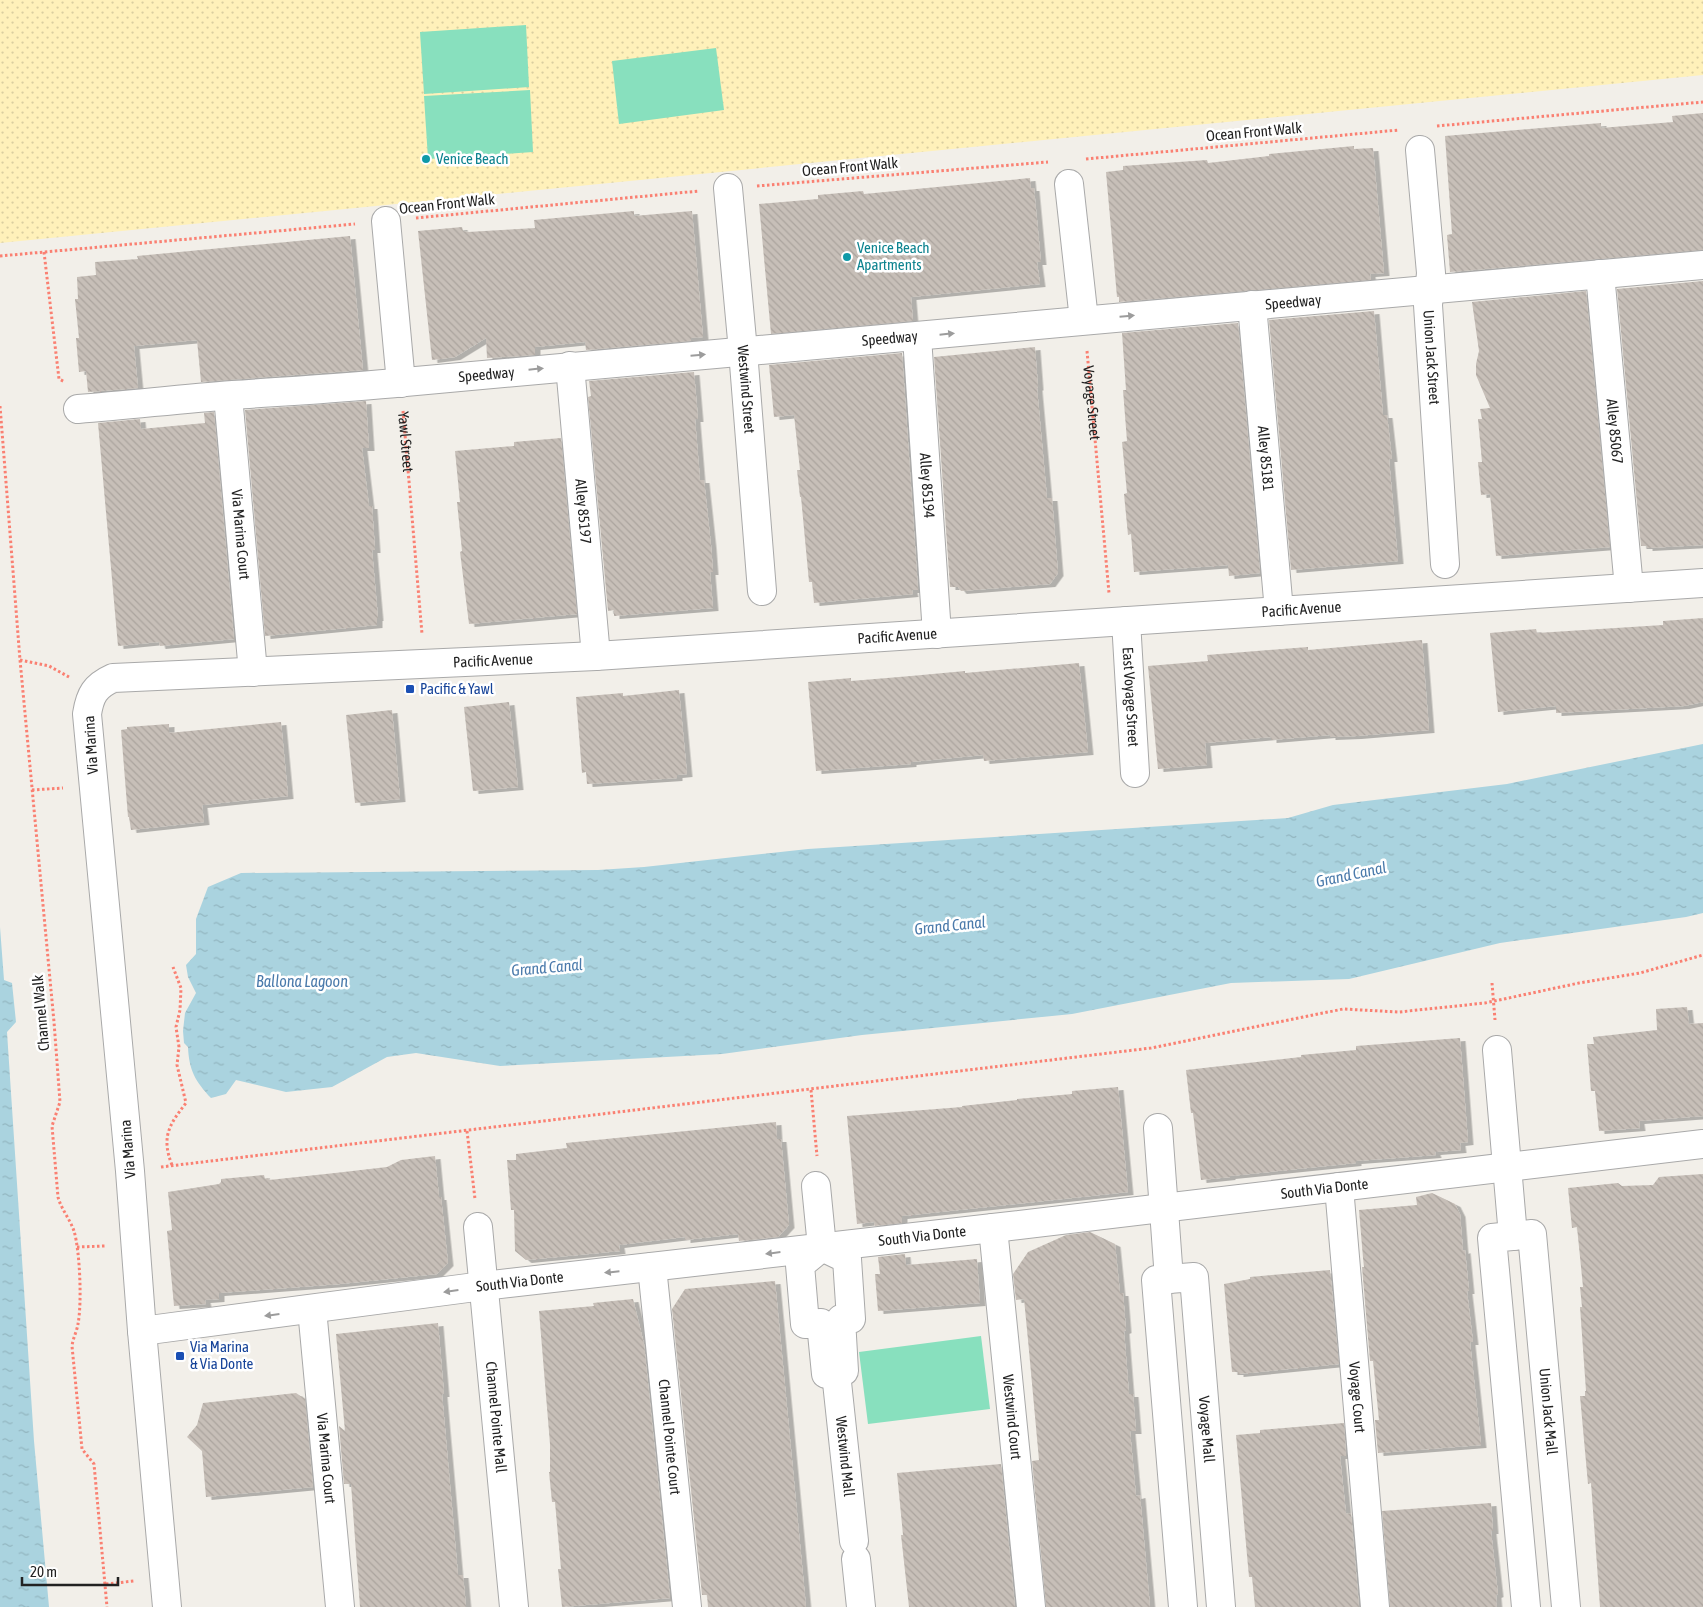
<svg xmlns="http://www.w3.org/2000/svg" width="1703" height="1607" font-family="'Asap Condensed',sans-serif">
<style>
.sand{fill:url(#sand-dots)}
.pitch{fill:#88e0be}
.water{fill:url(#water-ripples)}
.building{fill:url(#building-back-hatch);filter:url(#shadow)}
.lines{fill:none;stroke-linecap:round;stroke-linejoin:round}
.minor-casing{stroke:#a9a9a9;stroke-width:30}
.path{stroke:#fa8072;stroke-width:3;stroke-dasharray:2.5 2.5;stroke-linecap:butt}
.minor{stroke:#fff;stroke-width:28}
.oneway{fill:#9c9c9c}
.culture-dot{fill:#0f9aa8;stroke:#fff;stroke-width:2}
.transit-dot{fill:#1a4fb4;stroke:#fff;stroke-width:2}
.labels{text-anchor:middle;stroke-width:5;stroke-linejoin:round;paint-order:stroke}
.street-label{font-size:15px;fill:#222;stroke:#fff}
.culture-label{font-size:15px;fill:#0d838f;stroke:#fff;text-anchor:start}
.transit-label{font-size:15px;fill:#164399;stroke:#fff;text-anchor:start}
.water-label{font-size:16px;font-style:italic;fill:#4a7aab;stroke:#fff}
</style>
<defs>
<pattern id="sand-dots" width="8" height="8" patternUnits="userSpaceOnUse" patternTransform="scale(1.25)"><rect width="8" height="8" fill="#fff1ba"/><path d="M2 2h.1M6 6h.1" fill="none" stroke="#dacea0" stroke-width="1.8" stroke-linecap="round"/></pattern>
<pattern id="water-ripples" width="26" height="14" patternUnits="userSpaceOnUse" patternTransform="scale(1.25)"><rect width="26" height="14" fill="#aad3df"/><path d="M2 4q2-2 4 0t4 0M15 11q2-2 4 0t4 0" fill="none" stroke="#92b5bf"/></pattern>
<pattern id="building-back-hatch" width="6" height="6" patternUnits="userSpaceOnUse" patternTransform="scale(1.25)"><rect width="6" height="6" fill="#c7bfb8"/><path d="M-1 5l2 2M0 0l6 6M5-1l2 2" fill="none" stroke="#aba49e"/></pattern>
<filter id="shadow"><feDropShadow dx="5.5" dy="3" stdDeviation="0" flood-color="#0004"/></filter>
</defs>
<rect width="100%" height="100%" fill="#f2efe9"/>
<path class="sand" d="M 0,0 L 1703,0 L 1703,75 L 0,243 Z"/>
<g class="pitch">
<path d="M 526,25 L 529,87 L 424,94 L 420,32 Z"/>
<path d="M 716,48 L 724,110 L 619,124 L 612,61 Z"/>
<path d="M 530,90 L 533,152 L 428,159 L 424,96 Z"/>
<path d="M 981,1336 L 990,1409 L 868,1424 L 859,1352 Z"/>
</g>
<g class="water">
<path d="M 1703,744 L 1703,913 L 1686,917 L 1500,943 L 1349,979 L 1231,983 L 1072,1014 L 862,1035 L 722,1054 L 500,1066 L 416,1053 L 387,1057 L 332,1087 L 286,1092 L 236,1080 L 226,1094 L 211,1098 C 195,1081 189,1070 188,1047 L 184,1043 L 183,1031 L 185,1013 L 196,993 L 188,977 L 186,965 L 196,954 L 196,919 L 208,887 L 241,873 L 598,870 L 644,867 L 808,849 L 1288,818 L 1333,805 L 1507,784 Z"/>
<path d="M 0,927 L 4,980 L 12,983 L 16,1022 L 7,1032 L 34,1441 L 49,1607 L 0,1607 Z"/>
</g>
<g class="building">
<path d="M 1703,113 L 1703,250 L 1450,272 L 1447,235 L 1452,234 L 1445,136 L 1601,123 L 1601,128 L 1673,122 L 1672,116 Z"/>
<path d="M 1354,146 L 1354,149 L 1373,148 L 1384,273 L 1370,274 L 1371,280 L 1119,302 L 1119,297 L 1117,297 L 1106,172 L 1123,170 L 1123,166 L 1207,160 L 1208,163 L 1269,156 L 1269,154 Z"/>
<path d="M 1030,178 L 1031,188 L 1034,188 L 1041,262 L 1037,262 L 1040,284 L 911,297 L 913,321 L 771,334 L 759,204 L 818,199 L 818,195 L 863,191 L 864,194 Z"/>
<path d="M 634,211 L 634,216 L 692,211 L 703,337 L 691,338 L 691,341 L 586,350 L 585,342 L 535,347 L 535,355 L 487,358 L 486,338 L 455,357 L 432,360 L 418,231 L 462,227 L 463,231 L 468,232 L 535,228 L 534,220 Z"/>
<path d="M 350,236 L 363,370 L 201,382 L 197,340 L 134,346 L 138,388 L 88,392 L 86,371 L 79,372 L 76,338 L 79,338 L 75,299 L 78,299 L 77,277 L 96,275 L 95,262 L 138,259 L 137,256 Z"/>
<path d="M 1703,281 L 1703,545 L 1647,548 L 1647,546 L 1641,546 L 1617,289 Z"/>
<path d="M 1586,291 L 1610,547 L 1496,556 L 1490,494 L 1481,495 L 1478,462 L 1482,462 L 1478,419 L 1482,419 L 1480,409 L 1490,408 L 1476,375 L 1476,364 L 1479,351 L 1472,302 Z"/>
<path d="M 1374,311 L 1383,415 L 1387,415 L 1392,459 L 1389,459 L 1398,561 L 1291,570 L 1269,320 Z"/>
<path d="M 1238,323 L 1260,573 L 1229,576 L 1228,565 L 1134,572 L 1131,534 L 1128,535 L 1124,494 L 1127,493 L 1122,442 L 1127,441 L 1123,390 L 1126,390 L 1122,333 Z"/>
<path d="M 1035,347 L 1038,387 L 1037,388 L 1047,498 L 1052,498 L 1058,573 L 1050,584 L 961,591 L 958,587 L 950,587 L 934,357 Z"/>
<path d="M 902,353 L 918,590 L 912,590 L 913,594 L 814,603 L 812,582 L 809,582 L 801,497 L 800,497 L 797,470 L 800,470 L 794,415 L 774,417 L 769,365 Z"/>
<path d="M 694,372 L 698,419 L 695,419 L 700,480 L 704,480 L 711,545 L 713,572 L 710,572 L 713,608 L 614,616 L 614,610 L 608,611 L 588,397 L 591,396 L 589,381 Z"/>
<path d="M 366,401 L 369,448 L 362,448 L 369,506 L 372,506 L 375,550 L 372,550 L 378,618 L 377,618 L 377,625 L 265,636 L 245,410 Z"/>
<path d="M 214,412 L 234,639 L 160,646 L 159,642 L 118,646 L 98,423 L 140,419 L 141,429 L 205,423 L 204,413 Z"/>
<path d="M 561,438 L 577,614 L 469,624 L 460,552 L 462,551 L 457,502 L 460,502 L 455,451 L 514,446 L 514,442 Z"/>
<path d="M 1703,618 L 1703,702 L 1684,706 L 1556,713 L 1556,706 L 1498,712 L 1490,633 L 1536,629 L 1537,633 L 1663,625 L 1663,621 Z"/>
<path d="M 1422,640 L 1429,730 L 1356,736 L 1330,737 L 1330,735 L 1271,740 L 1271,737 L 1205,743 L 1207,765 L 1158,769 L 1148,666 L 1208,661 L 1207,655 L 1308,647 L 1308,650 Z"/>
<path d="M 1079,663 L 1088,752 L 984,761 L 983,755 L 911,762 L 911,764 L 816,771 L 808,682 L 851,678 L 851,681 L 911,676 L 965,671 L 965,673 Z"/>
<path d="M 679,690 L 687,774 L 677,775 L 677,778 L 587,784 L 586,772 L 582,773 L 576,697 L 623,693 L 623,696 Z"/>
<path d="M 509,702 L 518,787 L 473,791 L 464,707 Z"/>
<path d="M 392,710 L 400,799 L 355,803 L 346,715 Z"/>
<path d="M 281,722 L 288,796 L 202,805 L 204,822 L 131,830 L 129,817 L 128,817 L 121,730 L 127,729 L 127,727 L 169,724 L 169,733 Z"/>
<path d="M 1687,1007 L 1689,1024 L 1703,1023 L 1703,1116 L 1639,1121 L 1640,1128 L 1599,1131 L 1595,1091 L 1591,1091 L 1587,1044 L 1594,1044 L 1593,1037 L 1657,1030 L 1656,1009 Z"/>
<path d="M 1460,1038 L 1468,1142 L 1460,1143 L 1461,1150 L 1435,1152 L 1436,1155 L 1356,1161 L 1356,1163 L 1230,1176 L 1230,1177 L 1201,1180 L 1193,1113 L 1191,1113 L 1186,1070 L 1301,1057 L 1301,1055 L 1356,1050 L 1356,1046 Z"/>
<path d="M 1118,1087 L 1128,1192 L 902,1216 L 902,1223 L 875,1226 L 874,1222 L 857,1224 L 847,1116 L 962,1107 L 962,1106 L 1017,1100 L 1017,1099 L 1072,1094 L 1072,1091 Z"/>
<path d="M 776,1122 L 777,1139 L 781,1139 L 789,1225 L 778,1237 L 739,1241 L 738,1234 L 685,1240 L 685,1237 L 619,1245 L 620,1251 L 526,1260 L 515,1251 L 514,1210 L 511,1210 L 507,1160 L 516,1160 L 516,1154 L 567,1148 L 566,1143 Z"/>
<path d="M 435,1156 L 439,1197 L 441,1197 L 448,1263 L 437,1274 L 340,1284 L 219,1293 L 219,1299 L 205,1300 L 206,1304 L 174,1306 L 167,1231 L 172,1230 L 168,1192 L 219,1184 L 221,1182 L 221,1179 L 264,1175 L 265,1179 L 268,1178 L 269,1180 L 335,1173 L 387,1167 L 401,1160 Z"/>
<path d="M 1703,1174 L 1703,1607 L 1600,1607 L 1591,1483 L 1588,1484 L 1580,1396 L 1585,1396 L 1585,1391 L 1586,1391 L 1580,1307 L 1582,1307 L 1580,1287 L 1583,1287 L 1577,1227 L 1572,1228 L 1568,1188 L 1618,1183 L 1622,1186 L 1653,1185 L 1659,1177 Z"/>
<path d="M 1432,1193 L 1455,1204 L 1460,1214 L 1463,1251 L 1465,1250 L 1469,1291 L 1467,1291 L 1473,1342 L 1470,1342 L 1481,1445 L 1378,1453 L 1375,1420 L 1379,1420 L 1373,1361 L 1370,1361 L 1362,1267 L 1364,1267 L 1363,1258 L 1359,1210 L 1417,1205 L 1416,1197 Z"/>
<path d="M 1090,1232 L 1115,1244 L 1120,1293 L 1123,1293 L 1126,1330 L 1124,1331 L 1129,1394 L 1133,1394 L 1136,1431 L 1130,1431 L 1136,1496 L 1140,1495 L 1150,1607 L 1046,1607 L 1032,1461 L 1039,1460 L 1028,1340 L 1024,1299 L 1016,1300 L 1013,1274 L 1028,1252 L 1066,1235 Z"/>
<path d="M 905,1254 L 906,1265 L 977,1259 L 980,1303 L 878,1311 L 875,1274 L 880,1274 L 878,1257 Z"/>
<path d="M 1330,1270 L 1339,1364 L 1238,1374 L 1238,1372 L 1232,1372 L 1224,1284 L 1250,1279 L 1250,1277 Z"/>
<path d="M 775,1281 L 806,1607 L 708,1607 L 707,1595 L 702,1595 L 672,1309 L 685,1289 Z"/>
<path d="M 633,1299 L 644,1344 L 670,1598 L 562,1607 L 558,1569 L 561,1569 L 555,1502 L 552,1502 L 549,1472 L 550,1472 L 550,1444 L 539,1311 L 594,1306 L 593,1303 Z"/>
<path d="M 438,1323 L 444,1394 L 442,1394 L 458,1575 L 463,1575 L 466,1607 L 360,1607 L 351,1484 L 344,1484 L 339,1426 L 345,1431 L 336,1334 Z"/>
<path d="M 296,1393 L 305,1399 L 313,1487 L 206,1497 L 202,1451 L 187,1437 L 197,1425 L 203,1403 Z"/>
<path d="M 1344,1423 L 1346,1456 L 1340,1456 L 1346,1514 L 1351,1513 L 1359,1607 L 1255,1607 L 1252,1577 L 1249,1577 L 1236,1435 L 1260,1433 L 1260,1430 Z"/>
<path d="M 1001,1464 L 1015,1607 L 909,1607 L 901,1535 L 903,1535 L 897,1473 Z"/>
<path d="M 1491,1503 L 1493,1531 L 1491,1531 L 1498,1594 L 1496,1595 L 1497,1607 L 1390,1607 L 1382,1511 Z"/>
</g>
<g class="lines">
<g class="minor-casing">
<g id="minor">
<path id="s3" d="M 1420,150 L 1431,273 L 1428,305 L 1445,564"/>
<path d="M 1069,184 L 1084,320"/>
<path id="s4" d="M 728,188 L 743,351 L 762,591"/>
<path d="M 386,221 L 401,383"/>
<path id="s5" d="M 1600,274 L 1629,588"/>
<path id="s6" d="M 1252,305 L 1279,611"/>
<path id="s7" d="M 917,337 L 937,634"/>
<path id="s8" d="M 570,366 L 596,656"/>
<path id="s9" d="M 228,396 L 253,672"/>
<path id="s10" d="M 78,409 C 129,405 181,399 233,395 C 290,391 347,388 405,382 C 837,343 1270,305 1703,265"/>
<path id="s11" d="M 1126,621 L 1135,773"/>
<path d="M 1497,1050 L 1513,1236"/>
<path d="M 1158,1128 L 1169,1279"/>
<path d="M 816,1186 L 822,1247"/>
<path id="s12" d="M 1339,1187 L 1375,1607"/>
<path id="s13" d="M 478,1227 L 514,1607"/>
<path id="s14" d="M 993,1228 L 1031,1607"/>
<path id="s15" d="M 822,1247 L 847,1259 L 851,1319 L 841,1319 L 844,1371 L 836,1373 L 854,1541"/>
<path d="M 822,1247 L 800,1265 L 805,1324 L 821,1323 L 826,1374 L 836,1373"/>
<path id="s16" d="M 652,1267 L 687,1607"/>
<path id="s17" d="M 312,1309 L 340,1607"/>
<path id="s18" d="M 142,1331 L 483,1286 L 993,1228 L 1703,1144"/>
<path d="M 856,1559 L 861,1607"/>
<path id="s19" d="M 167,1607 L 142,1331 L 130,1171 L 87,714 C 90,695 95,686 113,678 L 596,656 L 1703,583"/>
<path id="s20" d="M 1183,1607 L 1156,1280 L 1194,1277 L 1221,1607"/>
<path id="s21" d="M 1526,1607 L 1492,1238 L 1532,1234 L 1566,1607"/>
</g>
</g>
<g class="path">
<path d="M 1437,126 L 1703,102"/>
<path d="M 1086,159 L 1399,130"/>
<path d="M 757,186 L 1048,162"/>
<path d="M 416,218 L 699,191"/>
<path d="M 44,252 L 59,379 L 65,382"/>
<path d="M 0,256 L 355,224"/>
<path id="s1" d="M 1087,351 L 1109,593"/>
<path d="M 0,406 L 20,660 L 54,1022 L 60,1102 L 52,1126 L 58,1197 C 61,1209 70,1219 74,1231 C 80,1251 82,1303 78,1324 C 77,1331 73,1338 72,1346 L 82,1449 L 94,1464 L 107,1607"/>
<path id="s2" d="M 403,411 L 422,634"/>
<path d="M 20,660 L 49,666 L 69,677"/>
<path d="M 32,790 L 63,788"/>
<path d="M 1492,983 L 1495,1020"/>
<path d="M 811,1090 L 817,1156"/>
<path d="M 467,1131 L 475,1199"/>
<path d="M 172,1165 C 161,1137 169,1125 186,1103 L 177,1065 L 179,1047 L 176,1027 L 180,1010 L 181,988 L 173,967"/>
<path d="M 161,1167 L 1151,1048 L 1343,1009 L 1399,1012 L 1485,1003 L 1579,983 L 1640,973 L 1703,955"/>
<path d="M 77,1247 L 105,1246"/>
<path d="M 106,1584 L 134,1581"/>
</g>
<use href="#minor" class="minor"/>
</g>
<defs><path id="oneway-solid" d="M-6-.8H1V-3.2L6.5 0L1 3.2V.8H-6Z" transform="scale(1.25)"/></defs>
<g class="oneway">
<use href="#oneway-solid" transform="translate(1127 316) rotate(-5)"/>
<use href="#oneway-solid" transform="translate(947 334) rotate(-6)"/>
<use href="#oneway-solid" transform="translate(698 355) rotate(-5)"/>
<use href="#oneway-solid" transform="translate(536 369) rotate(-6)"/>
<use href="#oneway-solid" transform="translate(773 1253) rotate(173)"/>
<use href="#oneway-solid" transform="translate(612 1272) rotate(174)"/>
<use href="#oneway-solid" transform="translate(451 1291) rotate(172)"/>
<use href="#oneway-solid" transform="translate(272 1315) rotate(173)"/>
</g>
<g class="culture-dot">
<circle cx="426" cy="159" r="5"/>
<circle cx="847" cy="257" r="5"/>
</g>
<g class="transit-dot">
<rect x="405" y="684" width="10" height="10" rx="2.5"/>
<rect x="175" y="1351" width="10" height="10" rx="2.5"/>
</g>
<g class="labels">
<g class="street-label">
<text transform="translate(1254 132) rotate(-5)" y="5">Ocean Front Walk</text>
<text transform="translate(850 167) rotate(-5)" y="5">Ocean Front Walk</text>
<text transform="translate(447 204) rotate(-6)" y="5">Ocean Front Walk</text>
<text dy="5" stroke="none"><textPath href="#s10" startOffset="1220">Speedway</textPath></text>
<text dy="5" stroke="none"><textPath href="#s10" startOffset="815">Speedway</textPath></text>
<text dy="5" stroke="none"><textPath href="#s3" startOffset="208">Union Jack Street</textPath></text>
<text dy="5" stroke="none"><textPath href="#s10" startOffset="410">Speedway</textPath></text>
<text dy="5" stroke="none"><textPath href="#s4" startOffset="202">Westwind Street</textPath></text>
<text dy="5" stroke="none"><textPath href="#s1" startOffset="52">Voyage Street</textPath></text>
<text dy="5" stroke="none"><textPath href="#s5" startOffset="158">Alley 85067</textPath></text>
<text dy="5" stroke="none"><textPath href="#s2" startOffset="31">Yawl Street</textPath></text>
<text dy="5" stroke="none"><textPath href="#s6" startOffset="154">Alley 85181</textPath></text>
<text dy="5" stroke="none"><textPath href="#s7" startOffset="149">Alley 85194</textPath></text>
<text dy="5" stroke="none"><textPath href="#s8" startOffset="146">Alley 85197</textPath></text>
<text dy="5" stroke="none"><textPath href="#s9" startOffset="139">Via Marina Court</textPath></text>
<text dy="5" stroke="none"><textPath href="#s19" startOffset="2134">Pacific Avenue</textPath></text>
<text dy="5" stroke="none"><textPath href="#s19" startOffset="1729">Pacific Avenue</textPath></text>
<text dy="5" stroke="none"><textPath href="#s19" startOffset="1324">Pacific Avenue</textPath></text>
<text dy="5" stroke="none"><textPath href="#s11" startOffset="76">East Voyage Street</textPath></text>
<text transform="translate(91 745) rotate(-94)" y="5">Via Marina</text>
<text transform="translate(41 1013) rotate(-95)" y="5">Channel Walk</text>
<text transform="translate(128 1149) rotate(-95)" y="5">Via Marina</text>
<text dy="5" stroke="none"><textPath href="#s18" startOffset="1191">South Via Donte</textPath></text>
<text dy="5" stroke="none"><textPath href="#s18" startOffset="786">South Via Donte</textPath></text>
<text dy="5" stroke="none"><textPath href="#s18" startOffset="381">South Via Donte</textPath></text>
<text dy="5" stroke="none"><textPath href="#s12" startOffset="211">Voyage Court</textPath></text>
<text dy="5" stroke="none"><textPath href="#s21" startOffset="589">Union Jack Mall</textPath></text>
<text dy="5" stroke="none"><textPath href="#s13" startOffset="191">Channel Pointe Mall</textPath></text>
<text dy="5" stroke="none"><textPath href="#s14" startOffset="190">Westwind Court</textPath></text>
<text dy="5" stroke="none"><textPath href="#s20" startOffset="519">Voyage Mall</textPath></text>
<text dy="5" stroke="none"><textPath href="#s16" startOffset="171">Channel Pointe Court</textPath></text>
<text dy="5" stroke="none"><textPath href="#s15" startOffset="242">Westwind Mall</textPath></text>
<text dy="5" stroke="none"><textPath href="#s17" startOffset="150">Via Marina Court</textPath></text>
</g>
<g class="culture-label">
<text x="436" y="164">Venice Beach</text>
<text x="857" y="253">Venice Beach<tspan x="857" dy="17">Apartments</tspan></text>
</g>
<g class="transit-label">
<text x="420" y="694">Pacific &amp; Yawl</text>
<text x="190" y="1352">Via Marina<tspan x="190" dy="17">&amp; Via Donte</tspan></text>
</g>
<g class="water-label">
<text transform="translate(1351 874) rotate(-12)" y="6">Grand Canal</text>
<text transform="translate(950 925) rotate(-6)" y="6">Grand Canal</text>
<text transform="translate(547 967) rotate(-5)" y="6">Grand Canal</text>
<text x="302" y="987">Ballona Lagoon</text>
</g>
</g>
<path d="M22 1577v8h96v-8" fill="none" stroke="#222222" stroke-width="2.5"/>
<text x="30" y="1577" font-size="15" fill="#222222" stroke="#ffffff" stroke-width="4" paint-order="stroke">20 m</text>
</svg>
